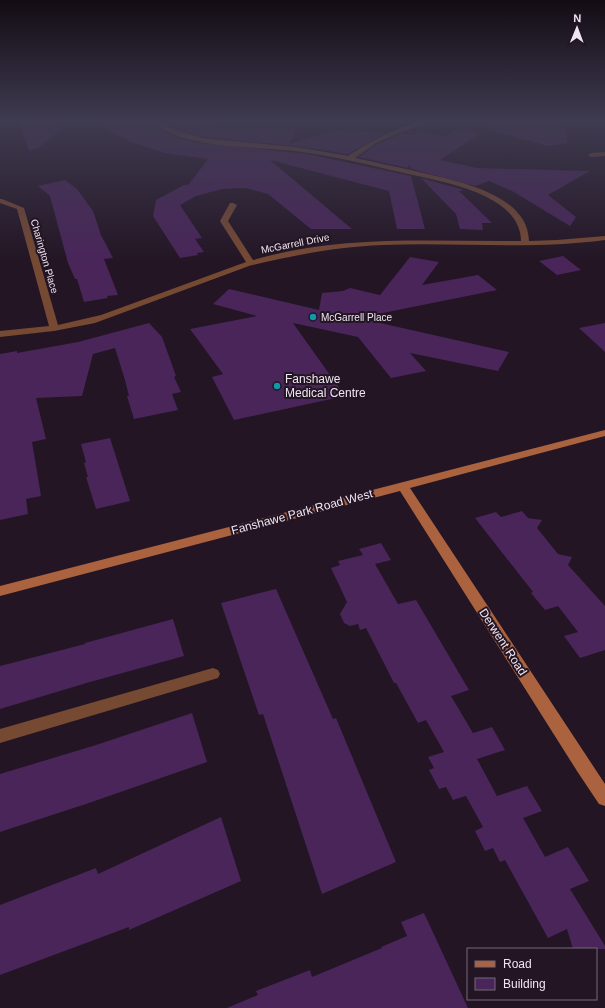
<svg xmlns="http://www.w3.org/2000/svg" width="605" height="1008" font-family="Arial,sans-serif">
<style>
.building{fill:#49255a}
.lines{fill:none;stroke-linecap:round;stroke-linejoin:round}
.street{fill:#764933;fill-rule:evenodd}
.secondary{fill:#ab623e;fill-rule:evenodd}
.culture-dot{fill:#0f9aa8;stroke:#231524;stroke-width:1.5}
.labels{text-anchor:middle;stroke-width:4;stroke-linejoin:round;paint-order:stroke}
.far-street-label{font-size:10px;fill:#f0e6f0;stroke:#231524}
.far-poi-label{font-size:10px;fill:#f0e6f0;stroke:#231524;text-anchor:start}
.poi-label{font-size:12px;fill:#f0e6f0;stroke:#231524;text-anchor:start}
.street-label{font-size:12px;fill:#f0e6f0;stroke:#231524}
</style>
<rect width="100%" height="100%" fill="#231524"/>
<g class="building">
<path d="M 19,121 L 71,121 L 38,148 L 29,151 Z"/>
<path d="M 91,121 L 151,121 L 164,132 L 181,139 L 199,143 L 307,154 L 411,176 L 425,229 L 397,229 L 389,191 L 270,160 L 352,229 L 311,229 L 268,194 L 246,188 L 222,189 L 196,196 L 180,205 L 202,238 L 195,239 L 204,252 L 197,253 L 198,255 L 180,258 L 153,216 L 156,200 L 182,186 L 189,184 L 208,159 L 165,153 L 129,141 Z"/>
<path d="M 162,121 L 214,121 L 231,126 L 250,128 L 297,129 L 289,144 L 338,130 L 385,133 L 348,154 L 296,146 L 203,137 L 171,127 Z"/>
<path d="M 477,121 L 567,121 L 567,143 L 548,146 L 476,126 Z"/>
<path d="M 457,129 L 479,134 L 440,160 L 477,168 L 590,171 L 548,195 L 576,217 L 570,226 L 514,192 L 489,181 L 475,186 L 412,169 L 408,164 L 409,168 L 359,157 L 377,144 L 401,134 L 416,135 L 417,131 L 444,137 Z"/>
<path d="M 421,178 L 464,190 L 459,191 L 492,223 L 482,223 L 483,230 L 460,229 L 456,214 Z"/>
<path d="M 65,180 L 77,189 L 93,211 L 101,235 L 113,258 L 104,259 L 118,295 L 107,296 L 108,298 L 84,302 L 77,279 L 75,279 L 68,263 L 50,196 L 38,186 Z"/>
<path d="M 563,256 L 581,270 L 557,275 L 539,261 Z"/>
<path d="M 410,257 L 439,262 L 422,285 L 478,275 L 497,290 L 358,318 L 509,352 L 498,371 L 410,353 L 426,371 L 391,378 L 358,337 L 293,323 L 345,396 L 234,420 L 212,377 L 223,374 L 190,329 L 257,316 L 213,304 L 229,289 L 319,310 L 322,293 L 343,291 L 350,288 L 380,295 Z"/>
<path d="M 149,323 L 162,337 L 176,376 L 174,377 L 181,392 L 172,394 L 178,410 L 134,419 L 127,396 L 129,396 L 125,380 L 115,348 L 93,354 L 82,396 L 36,398 L 46,439 L 32,442 L 41,496 L 26,499 L 28,514 L 0,520 L 0,354 L 17,351 L 17,353 L 78,342 Z"/>
<path d="M 605,323 L 605,352 L 579,328 Z"/>
<path d="M 110,438 L 130,501 L 96,509 L 86,477 L 88,477 L 84,463 L 86,462 L 81,444 Z"/>
<path d="M 522,511 L 528,518 L 542,520 L 537,528 L 558,554 L 572,557 L 568,565 L 605,606 L 605,650 L 580,658 L 564,636 L 578,632 L 558,606 L 545,610 L 531,593 L 533,592 L 475,518 L 496,512 L 501,517 Z"/>
<path d="M 381,543 L 391,560 L 375,564 L 398,604 L 416,600 L 469,690 L 451,696 L 473,733 L 492,727 L 505,750 L 477,759 L 497,796 L 527,786 L 542,811 L 523,818 L 545,857 L 568,847 L 589,881 L 570,889 L 605,946 L 605,949 L 573,949 L 567,929 L 548,938 L 505,860 L 500,862 L 493,848 L 485,851 L 475,831 L 483,827 L 466,796 L 453,800 L 446,787 L 439,789 L 429,770 L 434,768 L 428,757 L 444,752 L 426,720 L 418,723 L 396,683 L 394,683 L 366,628 L 360,630 L 358,624 L 350,626 L 344,623 L 340,614 L 347,602 L 331,568 L 340,565 L 338,561 L 363,555 L 359,549 Z"/>
<path d="M 276,589 L 333,719 L 336,718 L 396,862 L 322,894 L 263,714 L 259,715 L 221,603 Z"/>
<path d="M 173,619 L 184,656 L 90,682 L 0,709 L 0,666 L 85,644 L 85,643 Z"/>
<path d="M 192,713 L 207,762 L 86,804 L 0,832 L 0,774 L 96,745 Z"/>
<path d="M 221,817 L 241,881 L 129,930 L 129,927 L 0,975 L 0,905 L 96,868 L 98,874 Z"/>
<path d="M 424,913 L 468,1008 L 227,1008 L 258,995 L 256,991 L 310,970 L 312,977 L 382,948 L 381,947 L 407,936 L 401,922 Z"/>
</g>
<g class="lines">
<g class="street">
<path d="M 152,121 L 159,121 L 170,128 L 203,138 L 296,147 L 348,156 C 373,140 404,121 435,121 L 401,132 L 376,143 L 355,158 C 375,162 395,167 415,171 C 451,180 528,192 529,241 L 557,240 L 605,236 L 605,240 C 531,250 458,242 383,245 C 336,247 294,255 249,266 L 95,323 L 54,331 L 0,337 L 0,331 L 49,326 L 17,209 L 0,203 L 0,199 L 2,199 L 24,208 L 58,325 L 101,315 L 246,262 L 220,221 L 230,203 L 233,203 L 237,205 L 228,221 L 253,260 C 342,234 430,242 521,241 C 521,191 432,180 395,171 C 362,163 329,155 295,151 C 255,146 181,150 152,121 Z"/>
<path d="M 605,152 L 605,156 L 591,157 L 588,155 L 591,153 Z"/>
<path d="M 213,668 L 218,670 L 220,674 L 218,678 L 0,743 L 0,729 Z"/>
</g>
<path class="secondary" d="M 605,430 L 605,436 L 410,488 L 605,784 L 605,806 L 599,804 L 577,771 L 400,491 L 0,596 L 0,586 Z"/>
</g>
<linearGradient id="sky" x2="0" y2="1"><stop stop-color="#130c14"/><stop offset="0.46" stop-color="#3f3b50"/><stop offset="1" stop-color="#3f3b50" stop-opacity="0"/></linearGradient>
<rect width="605" height="262" fill="url(#sky)"/>
<g class="culture-dot">
<circle cx="313" cy="317" r="4"/>
<circle cx="277" cy="386" r="4"/>
</g>
<g class="labels">
<g class="far-street-label">
<text transform="translate(295 243) rotate(-11)" y="4">McGarrell Drive</text>
<text transform="translate(45 256) rotate(74)" y="4">Charington Place</text>
</g>
<g class="far-poi-label">
<text x="321" y="321">McGarrell Place</text>
</g>
<g class="poi-label">
<text x="285" y="383">Fanshawe<tspan x="285" dy="14">Medical Centre</tspan></text>
</g>
<g class="street-label">
<text transform="translate(302 512) rotate(-15)" y="4">Fanshawe Park Road West</text>
<text transform="translate(503 642) rotate(57)" y="4">Derwent Road</text>
</g>
</g>
<rect x="467" y="948" width="130" height="52" fill="#231524" stroke="#756976"/>
<rect x="475" y="961" width="20" height="6" fill="#ab623e" stroke="#756976"/>
<text x="503" y="968" font-size="12" fill="#f0e6f0">Road</text>
<rect x="475" y="978" width="20" height="12" fill="#49255a" stroke="#756976"/>
<text x="503" y="988" font-size="12" fill="#f0e6f0">Building</text>
<g transform="translate(577 28) rotate(1)" stroke="#231524" stroke-width="3" paint-order="stroke">
<path d="M0-3L7 15L0 10L-7 15Z" fill="#f0e6f0"/>
<text y="-6" font-size="11" font-weight="bold" text-anchor="middle" fill="#f0e6f0">N</text>
</g>
</svg>
